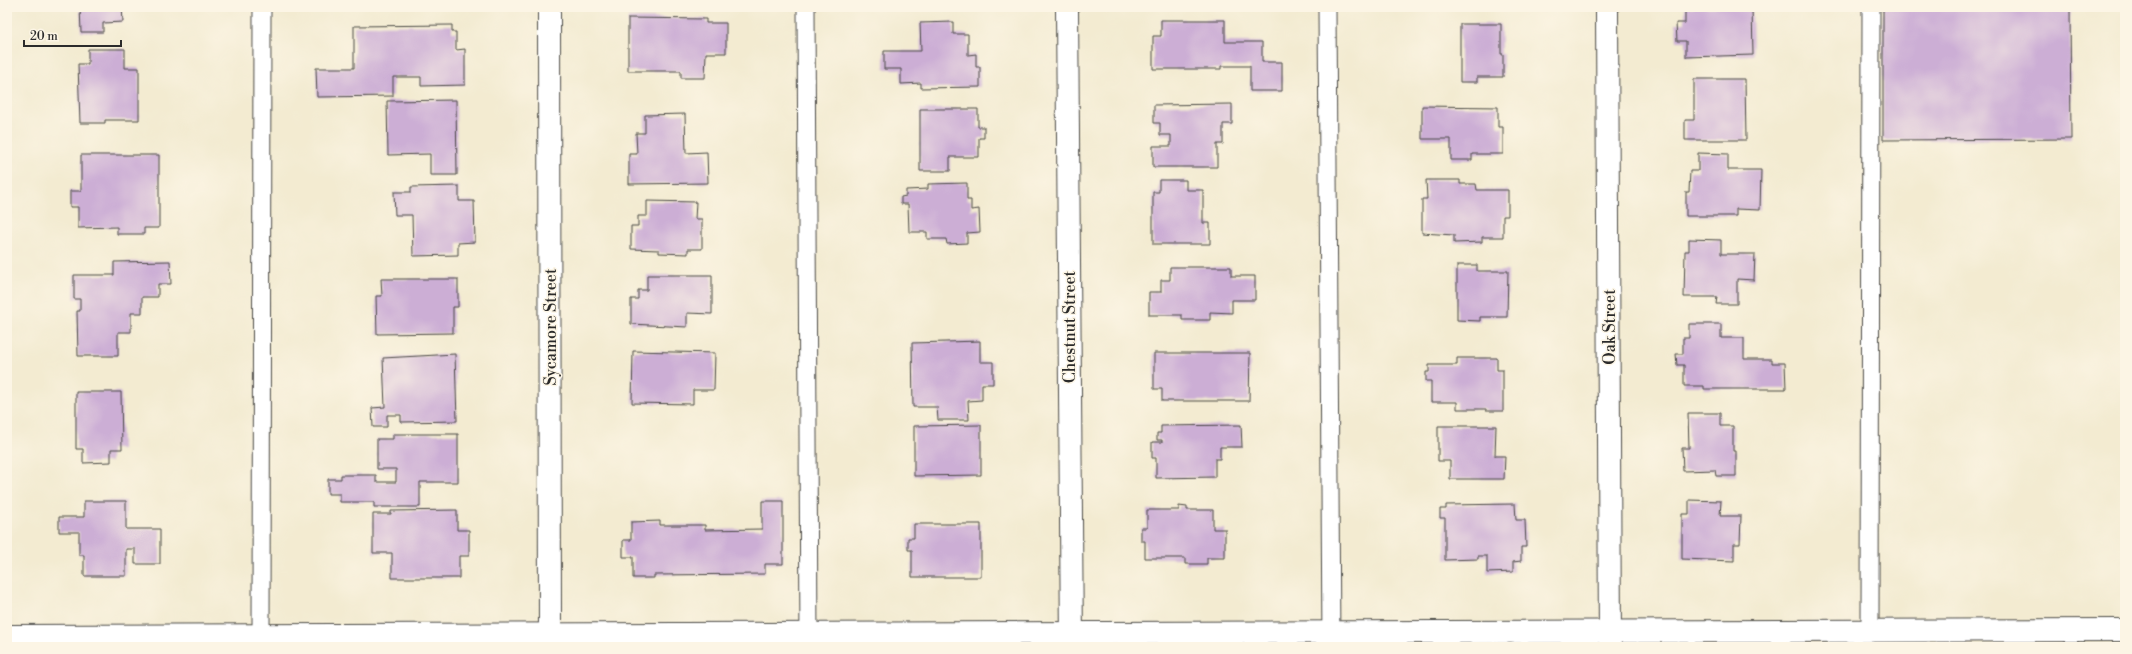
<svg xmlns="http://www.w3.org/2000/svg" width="2132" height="654" font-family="'Libre Bodoni',serif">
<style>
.building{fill:#ccaed5}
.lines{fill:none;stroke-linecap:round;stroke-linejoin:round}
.service-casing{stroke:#494844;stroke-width:19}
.minor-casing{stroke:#494844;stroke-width:24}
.tertiary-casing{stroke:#494844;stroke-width:24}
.service{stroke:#fff;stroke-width:17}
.minor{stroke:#fff;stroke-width:22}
.tertiary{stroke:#fff;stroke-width:22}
.labels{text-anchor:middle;stroke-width:3;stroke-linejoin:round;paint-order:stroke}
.street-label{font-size:16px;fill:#2b2b2b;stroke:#fcf5e5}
</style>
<rect width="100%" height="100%" fill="#fcf5e5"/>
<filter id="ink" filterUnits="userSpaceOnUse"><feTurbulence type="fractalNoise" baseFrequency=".025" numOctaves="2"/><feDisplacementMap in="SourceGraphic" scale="8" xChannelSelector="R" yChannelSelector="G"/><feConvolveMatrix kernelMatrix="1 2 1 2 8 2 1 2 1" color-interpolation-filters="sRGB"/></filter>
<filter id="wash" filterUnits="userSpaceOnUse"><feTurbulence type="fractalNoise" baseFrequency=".012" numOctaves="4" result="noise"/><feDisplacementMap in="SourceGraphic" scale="16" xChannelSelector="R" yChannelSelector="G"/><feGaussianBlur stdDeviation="0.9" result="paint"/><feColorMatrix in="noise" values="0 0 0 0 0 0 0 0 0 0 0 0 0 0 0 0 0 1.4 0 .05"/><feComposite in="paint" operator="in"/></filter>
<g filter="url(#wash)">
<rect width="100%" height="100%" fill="#f3ebd1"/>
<g id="blocks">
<g class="building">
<path d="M 80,7 L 122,7 L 123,22 L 103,23 L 103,32 L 81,32 Z"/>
<path d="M 1685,7 L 1752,7 L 1753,55 L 1686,57 L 1686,41 L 1677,41 L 1676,23 L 1685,23 Z"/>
<path d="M 1883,7 L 2070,7 L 2071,139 L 1883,140 Z"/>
<path d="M 628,18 L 706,19 L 706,23 L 726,23 L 726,53 L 706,53 L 705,78 L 681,78 L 681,71 L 628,71 Z"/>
<path d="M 1161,20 L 1225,20 L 1225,42 L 1262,42 L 1262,62 L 1282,62 L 1282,91 L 1250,91 L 1250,66 L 1221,66 L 1221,69 L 1153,69 L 1153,36 L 1161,36 Z"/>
<path d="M 953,22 L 953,34 L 968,34 L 968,55 L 976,54 L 976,67 L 980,67 L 980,87 L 921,88 L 921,83 L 901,84 L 901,69 L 884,69 L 884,51 L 921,51 L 920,23 Z"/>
<path d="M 1460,24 L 1501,24 L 1501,54 L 1503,54 L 1503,77 L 1477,77 L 1477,82 L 1460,82 Z"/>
<path d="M 452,25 L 452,32 L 456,32 L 456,50 L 465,49 L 465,85 L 421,86 L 421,77 L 393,77 L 393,96 L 317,97 L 316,68 L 354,68 L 354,26 Z"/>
<path d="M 88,49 L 125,49 L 125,68 L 139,68 L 139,120 L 105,120 L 105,123 L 80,123 L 78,64 L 88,64 Z"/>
<path d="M 1694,79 L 1745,79 L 1746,140 L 1685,140 L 1685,120 L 1694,120 Z"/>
<path d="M 456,100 L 457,175 L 430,175 L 430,154 L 388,155 L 387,101 Z"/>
<path d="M 1232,104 L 1232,124 L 1223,124 L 1223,144 L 1217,144 L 1217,167 L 1153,167 L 1153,146 L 1171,146 L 1171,135 L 1160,135 L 1160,123 L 1154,123 L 1154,105 Z"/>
<path d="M 1422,106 L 1498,107 L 1498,127 L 1503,127 L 1503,154 L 1472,154 L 1472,160 L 1451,160 L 1451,139 L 1422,139 Z"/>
<path d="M 920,109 L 978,109 L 978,127 L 984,127 L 984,138 L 979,138 L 979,157 L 950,157 L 950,171 L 920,171 Z"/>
<path d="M 685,114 L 686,153 L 707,152 L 708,183 L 629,184 L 629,154 L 637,154 L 636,133 L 645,133 L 645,115 Z"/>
<path d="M 1698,153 L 1728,154 L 1728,170 L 1761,170 L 1760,210 L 1736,209 L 1736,216 L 1686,216 L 1686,192 L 1689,192 L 1690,171 L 1698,171 Z"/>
<path d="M 81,155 L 159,155 L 159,228 L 144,228 L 144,234 L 117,234 L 117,227 L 78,228 L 78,207 L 70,207 L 70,191 L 81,191 Z"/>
<path d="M 1159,180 L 1186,180 L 1186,190 L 1203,190 L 1203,223 L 1210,223 L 1210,244 L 1153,244 L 1153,192 L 1159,192 Z"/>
<path d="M 1426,180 L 1460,180 L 1460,184 L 1476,184 L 1477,190 L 1508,190 L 1508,216 L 1503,216 L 1503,237 L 1482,237 L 1482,242 L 1454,243 L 1454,235 L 1422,233 L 1422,199 L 1427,199 Z"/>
<path d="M 967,183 L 967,200 L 971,200 L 971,210 L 979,209 L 980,232 L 967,233 L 967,243 L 947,244 L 946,239 L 927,239 L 927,232 L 909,232 L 908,204 L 901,204 L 901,197 L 906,196 L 906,190 L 928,189 L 928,184 Z"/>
<path d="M 459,186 L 459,201 L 474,201 L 475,242 L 458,243 L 458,255 L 413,256 L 412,215 L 395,215 L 394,192 L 411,192 L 411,187 Z"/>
<path d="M 647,201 L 696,202 L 695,219 L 702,219 L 702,249 L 688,249 L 688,254 L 659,253 L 659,250 L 631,249 L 631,226 L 638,226 L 638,216 L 647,216 Z"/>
<path d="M 1689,239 L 1721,240 L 1721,254 L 1755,254 L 1754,280 L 1737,279 L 1737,304 L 1716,304 L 1717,297 L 1684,297 L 1685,251 L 1689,251 Z"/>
<path d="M 170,261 L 171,284 L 158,284 L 158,297 L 142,297 L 142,313 L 131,313 L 131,332 L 118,332 L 118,356 L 78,356 L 77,311 L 80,311 L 80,299 L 74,299 L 74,275 L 114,275 L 114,262 Z"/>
<path d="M 1457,265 L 1477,265 L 1477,271 L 1508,271 L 1507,317 L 1480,317 L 1480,321 L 1457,320 Z"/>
<path d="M 1170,267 L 1231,267 L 1231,276 L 1255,276 L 1255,300 L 1232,300 L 1232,313 L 1210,312 L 1210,320 L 1182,320 L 1182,315 L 1149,315 L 1149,292 L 1161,292 L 1161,280 L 1170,280 Z"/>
<path d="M 647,275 L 712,275 L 712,314 L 687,313 L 687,327 L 631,324 L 631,299 L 638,299 L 638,290 L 647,290 Z"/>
<path d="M 381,279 L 458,279 L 458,307 L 453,307 L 453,333 L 377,334 L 376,296 L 382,296 Z"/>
<path d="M 1689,324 L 1721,324 L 1721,338 L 1744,338 L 1744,359 L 1772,359 L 1772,363 L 1785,363 L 1786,389 L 1704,389 L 1704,386 L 1684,386 L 1684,365 L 1677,365 L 1676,354 L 1683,354 L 1683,338 L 1689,338 Z"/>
<path d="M 980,341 L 980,362 L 993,362 L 993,384 L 982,384 L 982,400 L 968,401 L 969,420 L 938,420 L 937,407 L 913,407 L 912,343 Z"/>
<path d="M 633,351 L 715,353 L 714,390 L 693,390 L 693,404 L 632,403 Z"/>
<path d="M 1154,353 L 1250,353 L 1249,401 L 1162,401 L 1162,389 L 1154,389 Z"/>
<path d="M 455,354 L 457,421 L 401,422 L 401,415 L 387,415 L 387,427 L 373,427 L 372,408 L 385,407 L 383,358 Z"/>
<path d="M 1457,358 L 1497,358 L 1497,370 L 1503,370 L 1503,411 L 1486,411 L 1486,409 L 1457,409 L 1457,402 L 1431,402 L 1431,381 L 1426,381 L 1426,372 L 1429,372 L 1429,365 L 1457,365 Z"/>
<path d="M 76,392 L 121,392 L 122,449 L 111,449 L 111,462 L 83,463 L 83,449 L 76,449 Z"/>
<path d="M 1688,413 L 1720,413 L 1720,426 L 1733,426 L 1733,451 L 1736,451 L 1736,476 L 1716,476 L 1715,470 L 1683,471 L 1682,448 L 1689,448 Z"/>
<path d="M 981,425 L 981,475 L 914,476 L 914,426 Z"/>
<path d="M 1241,425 L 1242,447 L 1220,447 L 1220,459 L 1215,459 L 1215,477 L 1156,478 L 1156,458 L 1152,458 L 1152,442 L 1162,442 L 1162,440 L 1157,440 L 1157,433 L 1161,433 L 1161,426 Z"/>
<path d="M 1438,426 L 1496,426 L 1495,456 L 1505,456 L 1504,479 L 1450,479 L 1450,461 L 1438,461 Z"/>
<path d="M 393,434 L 458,434 L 458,482 L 420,482 L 420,507 L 374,507 L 374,502 L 340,502 L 340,494 L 328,494 L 328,479 L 341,479 L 341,475 L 376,475 L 376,482 L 396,482 L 396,469 L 377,469 L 377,439 L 393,439 Z"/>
<path d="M 1689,500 L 1721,501 L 1720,516 L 1741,516 L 1740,544 L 1734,544 L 1734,561 L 1682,559 L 1682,514 L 1689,514 Z"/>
<path d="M 84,501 L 126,501 L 126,529 L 160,529 L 160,564 L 135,564 L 135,549 L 126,549 L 126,576 L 84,576 L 84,555 L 79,555 L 79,532 L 59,532 L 59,517 L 84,517 Z"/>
<path d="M 762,501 L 783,501 L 783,564 L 765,564 L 765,574 L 654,575 L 654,578 L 633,578 L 633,557 L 623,557 L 623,540 L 631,540 L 631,522 L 660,521 L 660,525 L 705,525 L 705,530 L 762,529 Z"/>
<path d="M 1515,504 L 1516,520 L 1525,520 L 1526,547 L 1521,547 L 1521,561 L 1513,562 L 1513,572 L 1487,573 L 1487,556 L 1478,556 L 1478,559 L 1445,560 L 1445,518 L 1440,518 L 1440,509 L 1446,509 L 1446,505 Z"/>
<path d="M 1179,506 L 1187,507 L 1187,510 L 1213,510 L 1213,529 L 1225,529 L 1225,558 L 1207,558 L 1207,564 L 1185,564 L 1185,558 L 1145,558 L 1145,541 L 1141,541 L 1141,528 L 1147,528 L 1147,510 L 1179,510 Z"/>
<path d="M 457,510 L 457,530 L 469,530 L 469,556 L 459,556 L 459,578 L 392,578 L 392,553 L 373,553 L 373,514 L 391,514 L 391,511 Z"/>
<path d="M 914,524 L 981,524 L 981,577 L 912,577 L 912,550 L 908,550 L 908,538 L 914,538 Z"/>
</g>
</g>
</g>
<g filter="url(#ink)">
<use href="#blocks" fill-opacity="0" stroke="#494844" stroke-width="1"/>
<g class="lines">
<g class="service-casing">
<g id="service">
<path d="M 806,7 L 809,647"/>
<path d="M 1327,7 L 1331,647"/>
<path d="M 1870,631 L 1871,7"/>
<path d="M 261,647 L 262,7"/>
</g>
</g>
<g class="minor-casing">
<g id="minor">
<path d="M 549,7 L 550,647"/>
<path d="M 1067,7 L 1072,647"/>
<path d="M 7,636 L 2125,630"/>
</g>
</g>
<g class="tertiary-casing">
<path id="tertiary" d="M 1607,7 L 1610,647"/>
</g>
<use href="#service" class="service"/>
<use href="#minor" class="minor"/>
<use href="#tertiary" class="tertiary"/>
</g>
</g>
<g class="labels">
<g class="street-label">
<text transform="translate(550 327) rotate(-90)" y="6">Sycamore Street</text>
<text transform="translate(1069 327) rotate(-90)" y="6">Chestnut Street</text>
<text transform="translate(1609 327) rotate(-90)" y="6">Oak Street</text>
</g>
</g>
<rect width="2132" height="654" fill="none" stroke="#fcf5e5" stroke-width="24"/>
<path d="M24 40v6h97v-6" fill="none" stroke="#2b2b2b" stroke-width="2"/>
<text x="30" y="40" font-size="12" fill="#2b2b2b" stroke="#fcf5e5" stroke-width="3" paint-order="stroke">20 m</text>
</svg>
